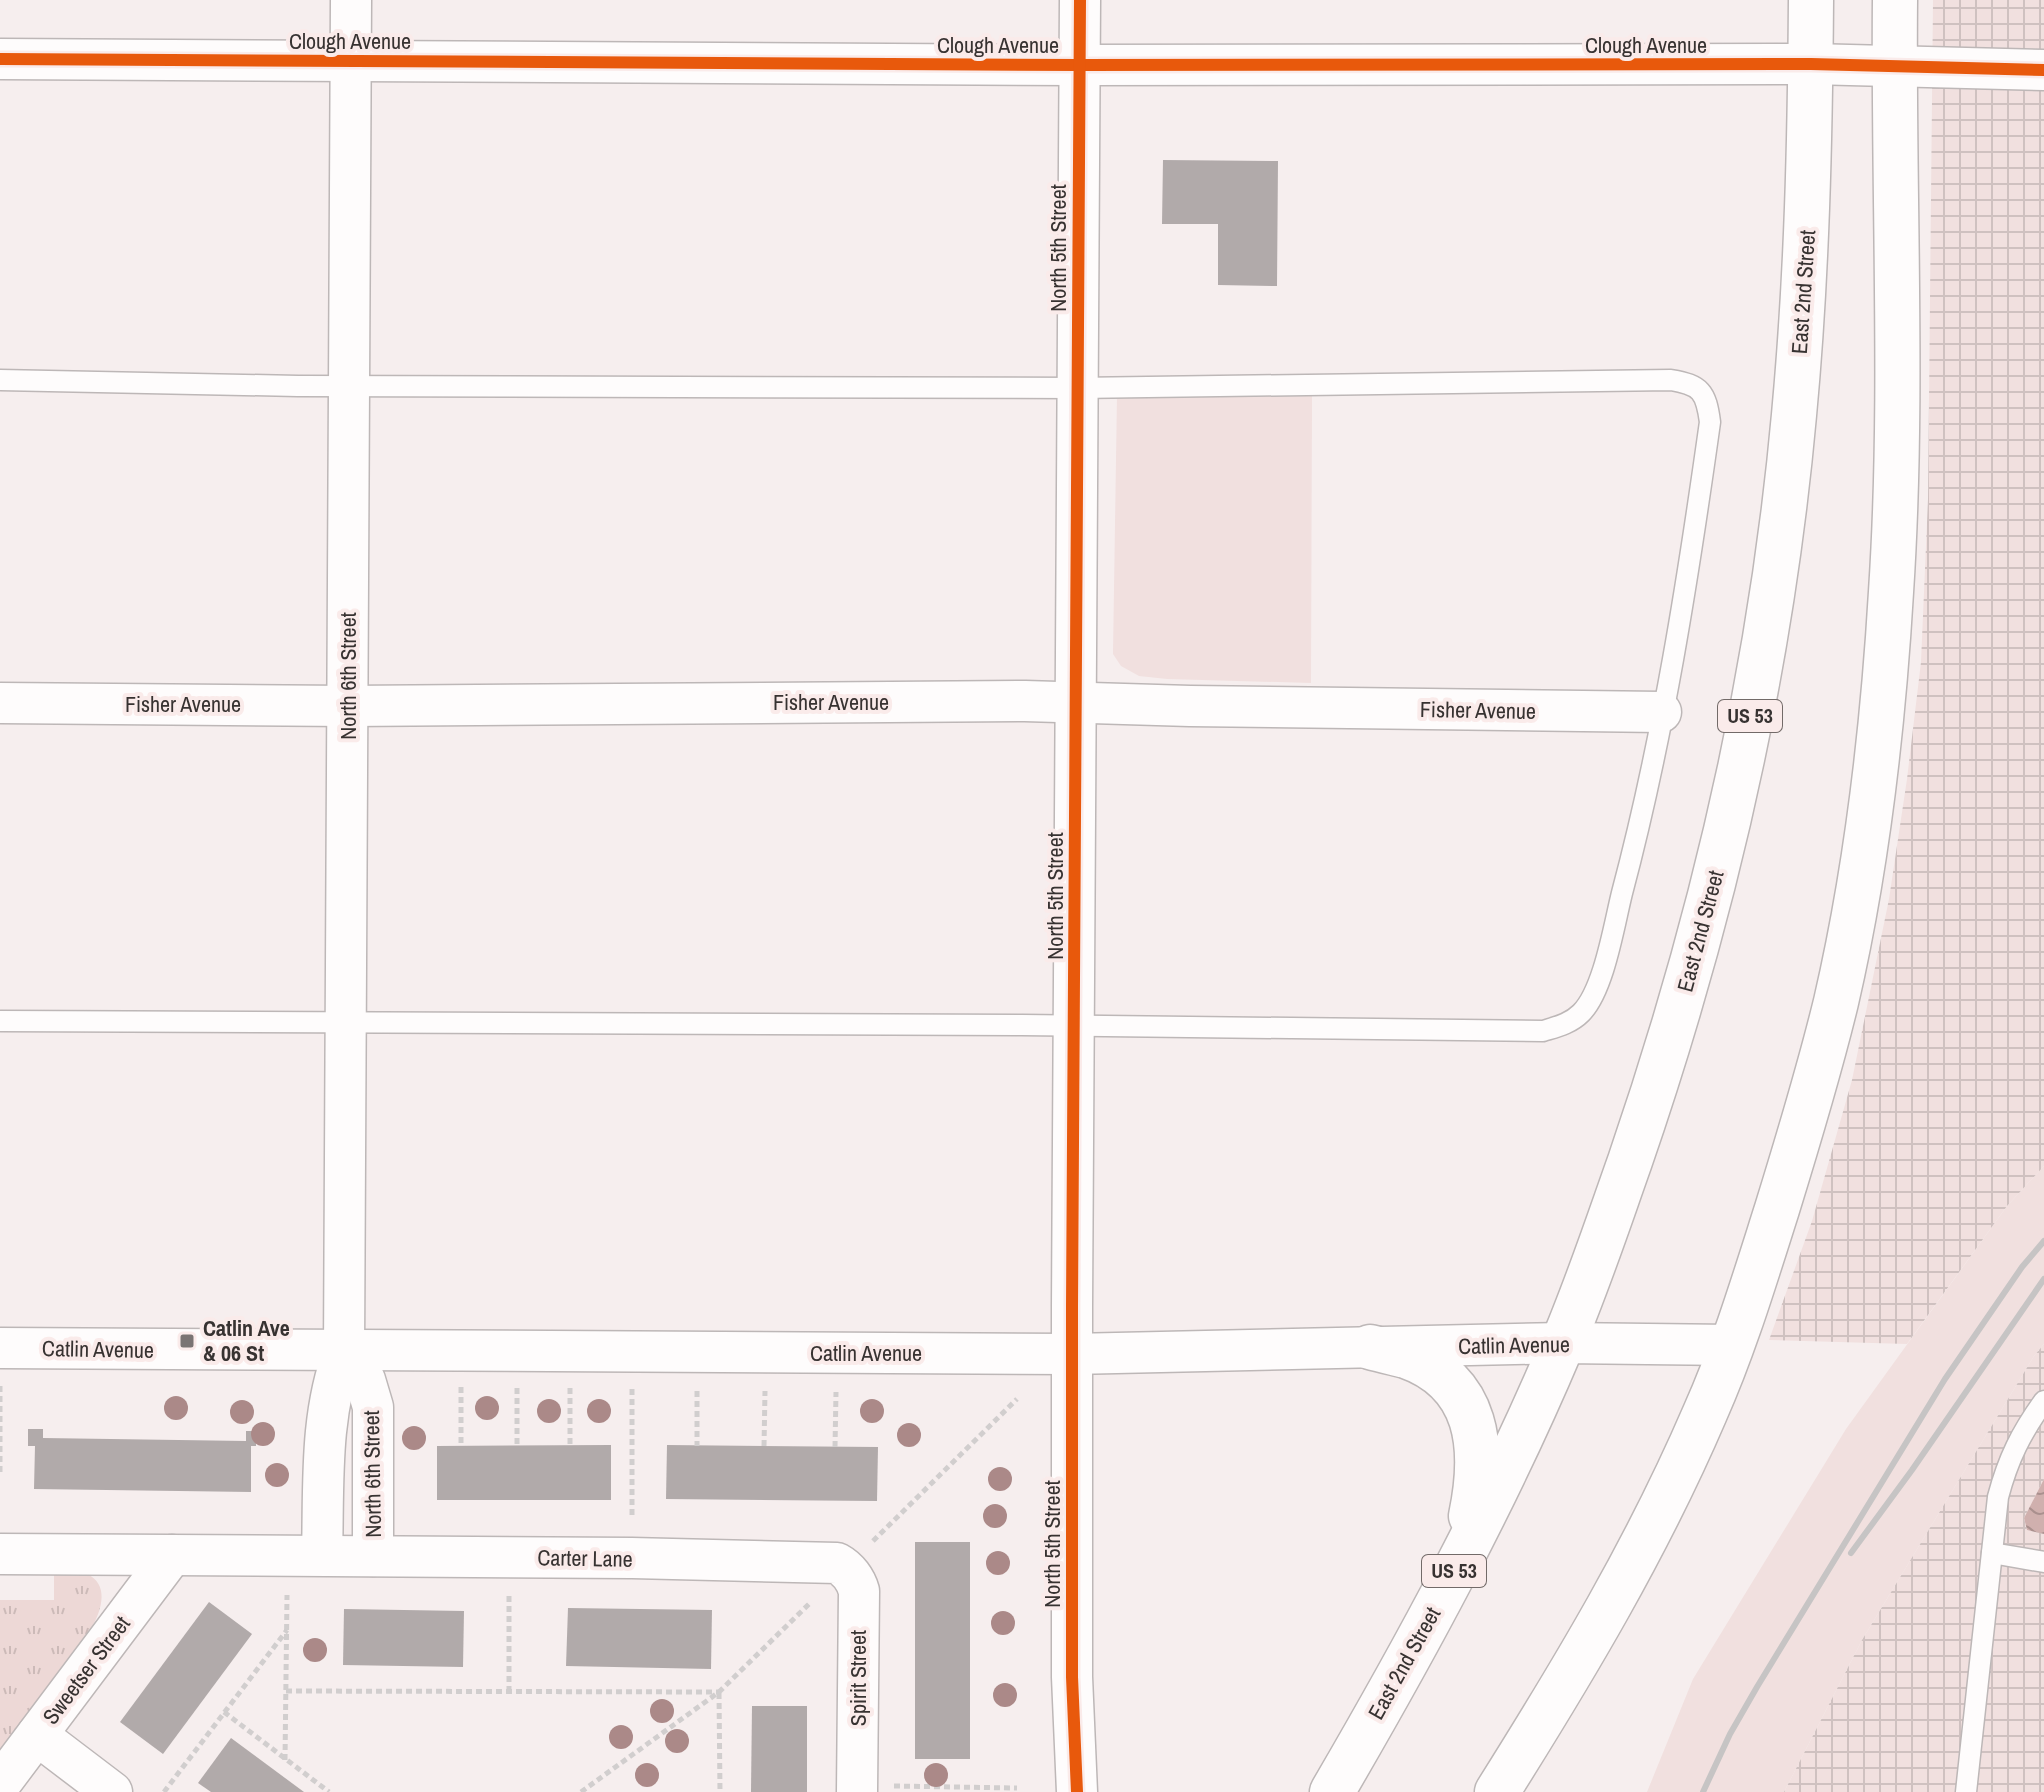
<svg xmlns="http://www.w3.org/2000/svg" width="2044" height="1792" font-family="'Archivo Narrow',sans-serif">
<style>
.built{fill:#f1e0df}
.industrial{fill:url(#industrial-grid)}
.park{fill:url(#park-tufts)}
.water{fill:url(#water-waves)}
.building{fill:#b1aaaa}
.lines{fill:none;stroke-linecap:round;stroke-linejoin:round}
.lane-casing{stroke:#bdb7b7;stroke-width:23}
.street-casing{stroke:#bdb7b7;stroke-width:43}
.highway-casing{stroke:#bdb7b7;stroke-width:47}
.path{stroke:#d1cece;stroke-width:5;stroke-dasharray:6 4;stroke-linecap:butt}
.lane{stroke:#fefcfc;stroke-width:20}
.street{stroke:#fefcfc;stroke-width:40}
.highway{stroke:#fefcfc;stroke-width:44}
.rail{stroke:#c6c4c4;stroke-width:6}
.cycleway-casing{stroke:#faebea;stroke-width:17}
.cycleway{stroke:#e8590c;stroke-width:12}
.tree{fill:#ab8988}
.poi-dot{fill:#7a7473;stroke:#faebea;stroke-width:3}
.labels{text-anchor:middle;stroke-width:8;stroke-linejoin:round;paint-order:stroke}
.shield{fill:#faebea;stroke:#726a68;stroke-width:2}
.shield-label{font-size:20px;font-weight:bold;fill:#373231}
.street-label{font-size:22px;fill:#373231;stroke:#faebea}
.poi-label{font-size:22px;font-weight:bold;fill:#373231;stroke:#faebea;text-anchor:start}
</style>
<defs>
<pattern id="industrial-grid" width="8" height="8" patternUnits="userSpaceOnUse" patternTransform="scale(2)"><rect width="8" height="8" fill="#f1e0df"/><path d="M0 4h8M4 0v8" fill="none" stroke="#cfc1c0"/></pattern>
<pattern id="park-tufts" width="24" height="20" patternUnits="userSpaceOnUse" patternTransform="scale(2)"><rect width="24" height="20" fill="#edd8d6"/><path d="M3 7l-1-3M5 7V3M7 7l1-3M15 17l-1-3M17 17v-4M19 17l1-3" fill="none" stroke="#ccbab8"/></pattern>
<pattern id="water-waves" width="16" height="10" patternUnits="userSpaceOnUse" patternTransform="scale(2)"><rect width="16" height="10" fill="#d0b0ae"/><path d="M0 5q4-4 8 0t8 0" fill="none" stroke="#aa908e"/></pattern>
</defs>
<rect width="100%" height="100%" fill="#f6eeee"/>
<g class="built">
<path d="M 1312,395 L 1311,683 L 1167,679 L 1139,676 L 1121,666 L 1113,654 L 1117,396 Z"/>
<path d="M 2044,1166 L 2044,1344 L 2034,1356 L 1862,1640 L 1784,1792 L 1647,1792 L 1693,1679 L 1846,1429 L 2007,1206 Z"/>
</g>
<g class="industrial">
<path d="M 1933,0 L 2044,0 L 2044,1166 L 2007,1206 L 1907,1344 L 1769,1340 L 1812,1221 L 1852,1080 L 1889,899 L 1907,779 L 1921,662 L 1928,499 Z"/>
<path d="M 2044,1344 L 2044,1479 L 2024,1518 L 2027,1530 L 2044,1534 L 2044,1792 L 1784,1792 L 1862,1640 L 2034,1356 Z"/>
</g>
<path class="park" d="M 54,1569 C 64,1571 78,1570 87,1574 C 109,1584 102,1609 93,1625 L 0,1750 L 0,1600 L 54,1600 Z"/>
<path class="water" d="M 2044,1479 L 2044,1534 L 2027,1530 L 2024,1518 Z"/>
<g class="building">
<path d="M 1163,160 L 1278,161 L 1277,286 L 1218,285 L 1218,224 L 1162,224 Z"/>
<path d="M 28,1429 L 43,1429 L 43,1438 L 246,1441 L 246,1431 L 256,1431 L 256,1446 L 251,1446 L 251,1492 L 34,1489 L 35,1446 L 28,1446 Z"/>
<path d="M 611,1445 L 611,1500 L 437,1500 L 437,1446 Z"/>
<path d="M 667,1445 L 878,1447 L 877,1501 L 666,1499 Z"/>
<rect x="915" y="1542" width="55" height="217"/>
<path d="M 209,1602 L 252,1634 L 163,1754 L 120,1722 Z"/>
<path d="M 568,1608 L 712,1610 L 711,1669 L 566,1666 Z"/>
<path d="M 344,1609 L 464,1611 L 463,1667 L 343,1665 Z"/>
<path d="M 752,1706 L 807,1706 L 807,1792 L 751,1792 Z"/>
<path d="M 231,1738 L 304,1792 L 211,1792 L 198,1783 Z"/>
</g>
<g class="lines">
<g class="lane-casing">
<g id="lane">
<path d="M 0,380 L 298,386 L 1077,388 L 1671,380 C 1701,385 1706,392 1710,422 C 1688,579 1663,739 1622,893 C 1614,925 1604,990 1581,1013 C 1570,1024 1556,1027 1543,1031 L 1022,1025 L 0,1021"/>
<path d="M 1992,1553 L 2044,1562"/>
<path d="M 1966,1792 L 1998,1497 C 2008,1459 2021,1433 2044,1401"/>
</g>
</g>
<g class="street-casing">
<g id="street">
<path d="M 0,59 L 1079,65 L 1811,64 L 2044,70"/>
<path d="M 0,703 L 348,706 L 1025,701 L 1190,706 L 1661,712"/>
<path d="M 0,1348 L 1072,1354 L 1563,1343 L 1732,1345"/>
<path d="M 344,1351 L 365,1380 L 373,1407 L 373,1556"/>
<path d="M 0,1554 L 632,1558 L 837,1563 C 848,1569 856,1580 859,1591 L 857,1792"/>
<path d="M 322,1555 C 324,1487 319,1416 344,1351 L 351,0"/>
<path d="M 37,1735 L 112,1792"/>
<path d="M 0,1784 L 172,1555"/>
<path d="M 1077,1792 L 1072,1677 L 1072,1306 L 1080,0"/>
</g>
</g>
<g class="highway-casing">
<g id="highway">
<path d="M 1370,1347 C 1381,1350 1394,1353 1406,1356 C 1480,1382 1485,1449 1471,1516"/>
<path d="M 1332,1792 C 1416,1648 1496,1501 1561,1347 C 1587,1287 1608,1223 1630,1161 C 1713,920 1771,670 1794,415 C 1807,277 1810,139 1811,0"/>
<path d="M 1497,1792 C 1575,1668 1647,1548 1705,1413 C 1734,1348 1755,1278 1777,1209 C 1798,1141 1819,1072 1836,1002 C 1867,868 1883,728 1891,592 C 1904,395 1893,197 1895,0"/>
</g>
</g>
<g class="path">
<path d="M 461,1387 L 461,1446"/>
<path d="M 517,1388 L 517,1446"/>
<path d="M 570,1388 L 570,1446"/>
<path d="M 632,1389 L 632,1519"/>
<path d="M 697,1391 L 697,1446"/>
<path d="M 764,1446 L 765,1391"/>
<path d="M 835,1447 L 836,1392"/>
<path d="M 0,1472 L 0,1386"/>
<path d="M 873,1541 L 1017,1399"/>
<path d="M 286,1691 L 719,1692"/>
<path d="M 509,1692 L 509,1593"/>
<path d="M 719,1693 L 720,1792"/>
<path d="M 224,1712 L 329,1792"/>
<path d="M 285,1760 L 287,1595"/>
<path d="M 894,1786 L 1017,1788"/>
<path d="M 164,1792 L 287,1630"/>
<path d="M 581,1792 L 719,1692 L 811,1602"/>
</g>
<use href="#lane" class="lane"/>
<use href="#street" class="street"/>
<use href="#highway" class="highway"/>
<g class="rail">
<path d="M 1851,1553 L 1912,1470 L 2044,1279"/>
<path d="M 1703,1792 L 1730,1734 L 1757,1687 L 1945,1379 L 2022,1267 L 2044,1241"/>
</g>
<g class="cycleway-casing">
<g id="cycleway">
<path d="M 0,59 L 1079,65 L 1811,64 L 2044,70"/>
<path d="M 1077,1792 L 1072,1677 L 1072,1306 L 1080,0"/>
</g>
</g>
<use href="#cycleway" class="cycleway"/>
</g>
<g class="tree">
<circle cx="176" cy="1408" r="12"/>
<circle cx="487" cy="1408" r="12"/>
<circle cx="549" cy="1411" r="12"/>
<circle cx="599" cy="1411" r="12"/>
<circle cx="872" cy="1411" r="12"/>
<circle cx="242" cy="1412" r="12"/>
<circle cx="263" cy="1434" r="12"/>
<circle cx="909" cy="1435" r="12"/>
<circle cx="414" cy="1438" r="12"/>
<circle cx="277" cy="1475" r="12"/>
<circle cx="1000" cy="1479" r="12"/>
<circle cx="995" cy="1516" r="12"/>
<circle cx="998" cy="1563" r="12"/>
<circle cx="1003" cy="1623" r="12"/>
<circle cx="315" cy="1650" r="12"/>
<circle cx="1005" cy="1695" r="12"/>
<circle cx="662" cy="1711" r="12"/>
<circle cx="621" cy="1737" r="12"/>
<circle cx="677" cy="1741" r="12"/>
<circle cx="647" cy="1775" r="12"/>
<circle cx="936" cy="1775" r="12"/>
</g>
<rect class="poi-dot" x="179" y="1333" width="16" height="16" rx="4"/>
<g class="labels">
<g class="shield">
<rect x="1718" y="700" width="64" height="32" rx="6"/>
<rect x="1422" y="1555" width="64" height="32" rx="6"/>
</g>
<g class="shield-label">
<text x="1750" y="723">US 53</text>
<text x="1454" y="1578">US 53</text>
</g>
<g class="street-label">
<text x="350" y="49">Clough Avenue</text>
<text x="998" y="53">Clough Avenue</text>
<text x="1646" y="53">Clough Avenue</text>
<text transform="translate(1058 248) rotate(-90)" y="8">North 5th Street</text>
<text transform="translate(1803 292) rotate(-86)" y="8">East 2nd Street</text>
<text transform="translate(348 676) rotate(-90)" y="8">North 6th Street</text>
<text x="831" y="710">Fisher Avenue</text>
<text x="183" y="712">Fisher Avenue</text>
<text transform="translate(1478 710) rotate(1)" y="8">Fisher Avenue</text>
<text transform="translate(1055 896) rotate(-90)" y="8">North 5th Street</text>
<text transform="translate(1700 931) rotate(-75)" y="8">East 2nd Street</text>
<text transform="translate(1514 1345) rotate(-1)" y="8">Catlin Avenue</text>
<text transform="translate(98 1349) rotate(1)" y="8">Catlin Avenue</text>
<text x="866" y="1361">Catlin Avenue</text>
<text transform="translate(372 1474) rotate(-91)" y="8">North 6th Street</text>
<text transform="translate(1052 1544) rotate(-90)" y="8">North 5th Street</text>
<text transform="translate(585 1558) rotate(1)" y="8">Carter Lane</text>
<text transform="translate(1404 1663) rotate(-61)" y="8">East 2nd Street</text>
<text transform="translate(86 1670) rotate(-53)" y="8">Sweetser Street</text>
<text transform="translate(858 1678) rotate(-90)" y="8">Spirit Street</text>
</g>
<g class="poi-label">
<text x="203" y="1336">Catlin Ave<tspan x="203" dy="25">&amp; 06 St</tspan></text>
</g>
</g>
</svg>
